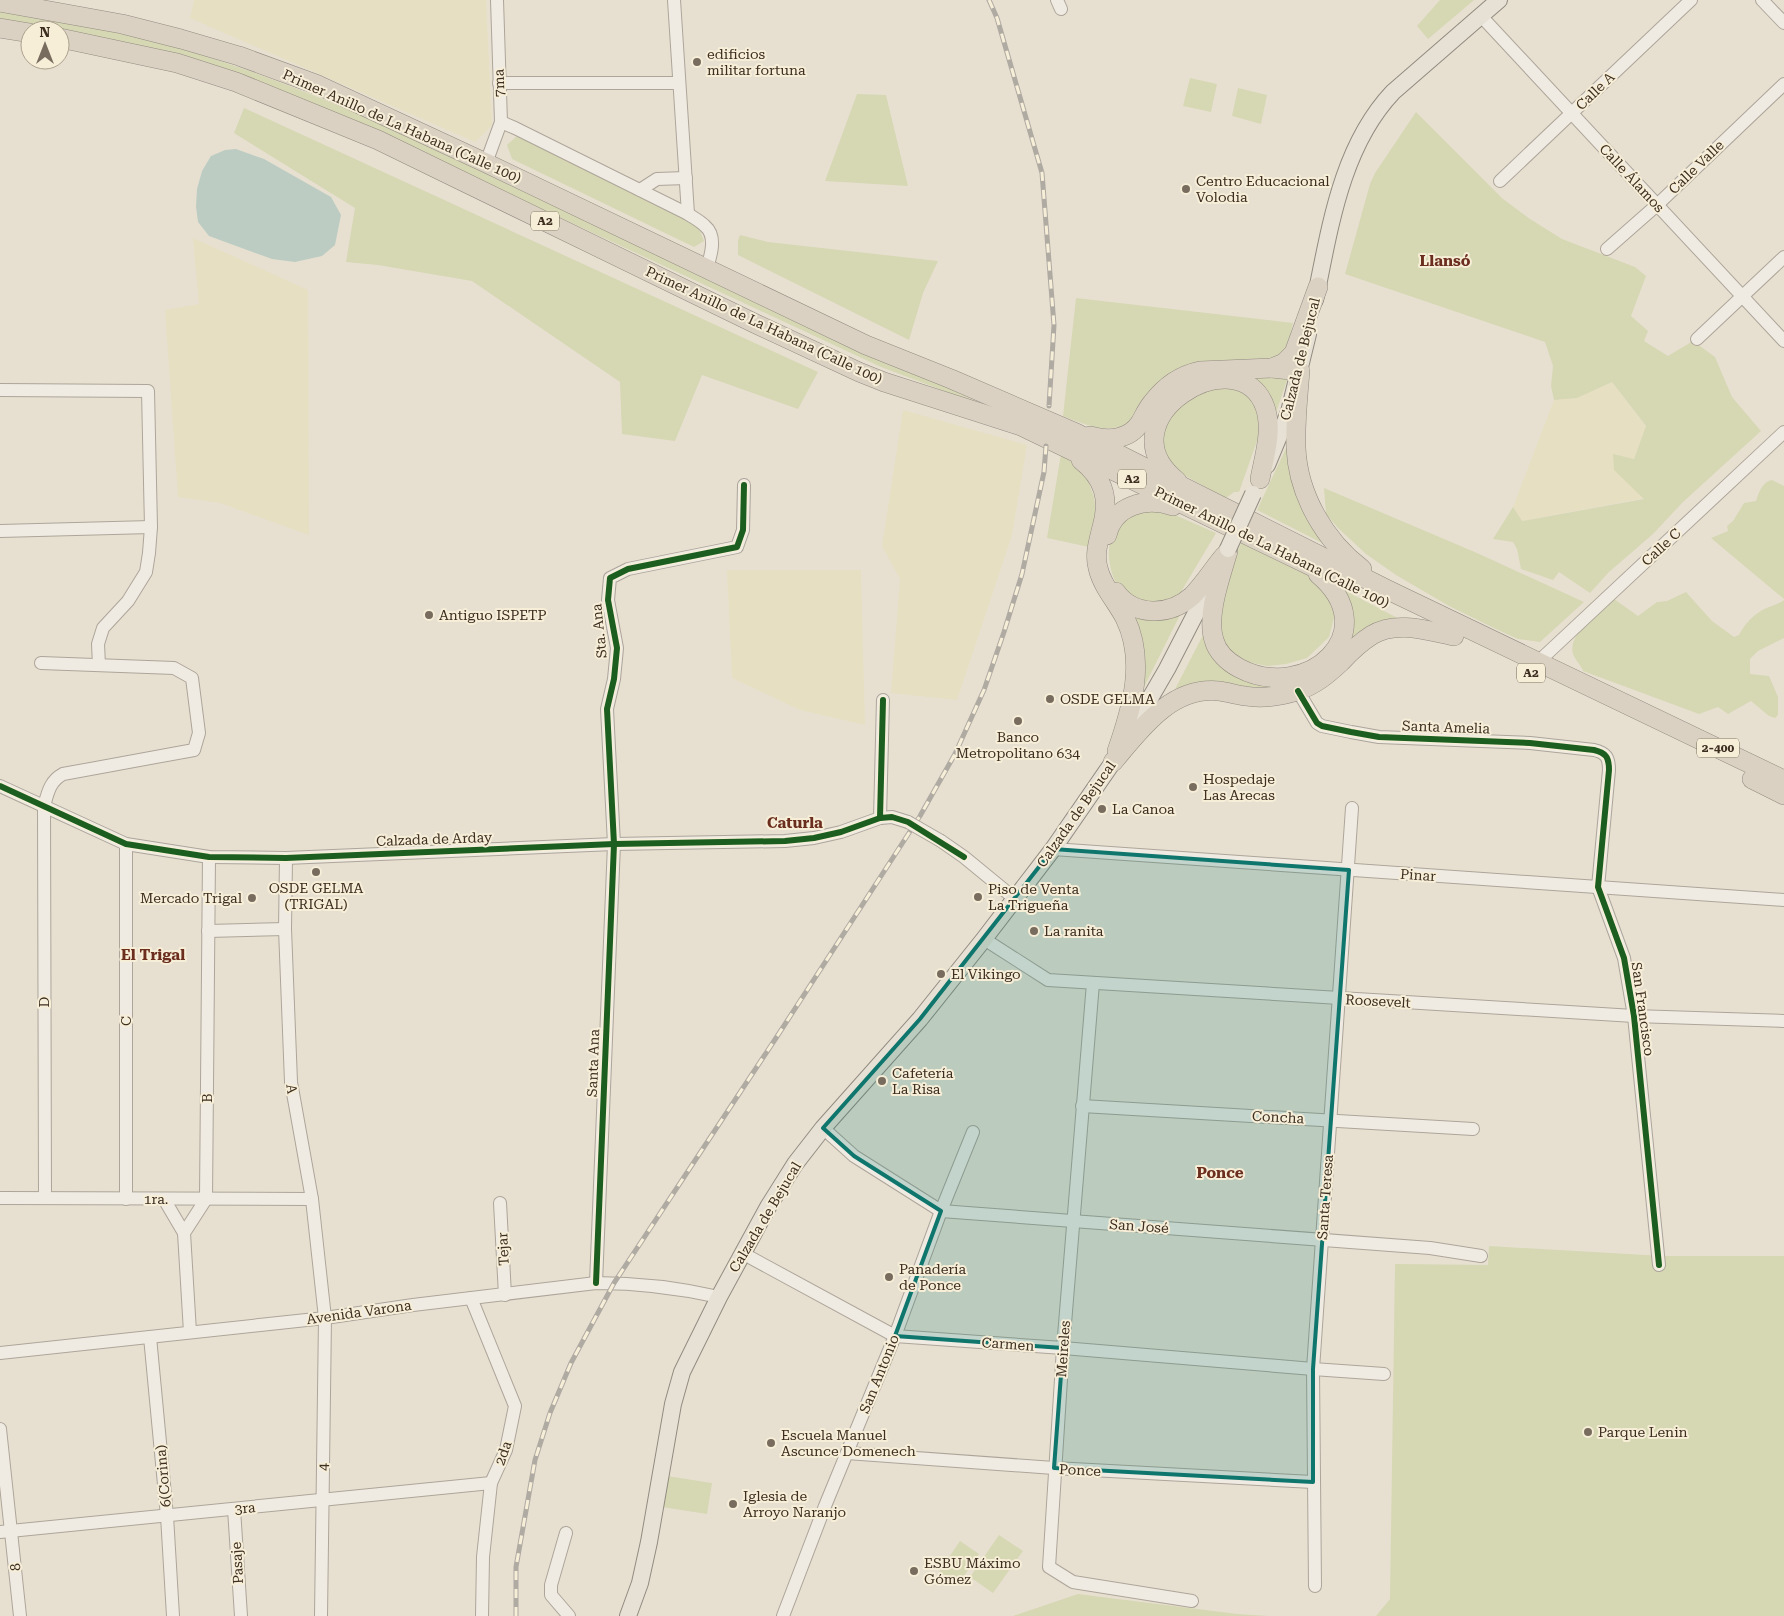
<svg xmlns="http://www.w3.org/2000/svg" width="1784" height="1616" font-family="'Roboto Serif',serif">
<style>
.farmland{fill:#e6dfc2}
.green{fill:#d6d7b3}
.water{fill:#bcccc2}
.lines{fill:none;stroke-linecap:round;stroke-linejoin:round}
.minor-casing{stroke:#ada599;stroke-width:14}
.major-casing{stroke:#928b80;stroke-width:18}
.highway-casing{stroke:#928b80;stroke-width:20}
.minor{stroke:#efebe3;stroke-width:12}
.major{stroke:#e6e1d4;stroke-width:16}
.highway{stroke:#dad1c2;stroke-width:19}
.rail-casing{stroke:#afaaa2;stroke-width:5}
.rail{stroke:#f7eed8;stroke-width:3;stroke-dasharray:9;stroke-linecap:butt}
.minor-bridge-casing{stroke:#ada599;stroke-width:14;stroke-linecap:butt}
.major-bridge-casing{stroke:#928b80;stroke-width:18;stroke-linecap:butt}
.minor-bridge{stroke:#efebe3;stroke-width:12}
.major-bridge{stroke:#e6e1d4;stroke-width:16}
.cycleway-casing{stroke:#f7eed8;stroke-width:9}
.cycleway{stroke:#1b5e20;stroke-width:6}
.marked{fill:#0f766e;fill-opacity:0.2;stroke:#0f766e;stroke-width:4;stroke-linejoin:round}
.poi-dot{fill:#786c5e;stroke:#f7eed8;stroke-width:2}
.labels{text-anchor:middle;stroke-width:4;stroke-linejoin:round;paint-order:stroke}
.shield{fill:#f7eed8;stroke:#756857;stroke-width:1}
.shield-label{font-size:12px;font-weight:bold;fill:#3d2e20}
.poi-label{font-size:14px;fill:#3d2e20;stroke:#f7eed8;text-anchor:start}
.street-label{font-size:14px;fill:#3d2e20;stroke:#f7eed8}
.neighbourhood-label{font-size:15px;font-weight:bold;fill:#6b2e1e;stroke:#f7eed8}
</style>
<rect width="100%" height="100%" fill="#e7e0d1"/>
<g class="farmland">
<path d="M 194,0 L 486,0 L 492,125 L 475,142 L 190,18 Z"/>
<path d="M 193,238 L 308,290 L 309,535 L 220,503 L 178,497 L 165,310 L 199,304 Z"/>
<path d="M 1612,382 L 1646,427 L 1634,459 L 1645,498 L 1521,521 L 1513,507 L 1554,400 L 1577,398 Z"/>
<path d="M 903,410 L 1027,445 L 1012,535 L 957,700 L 891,693 L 900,579 L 882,546 Z"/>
<path d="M 727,570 L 861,570 L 865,725 L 800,710 L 732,678 Z"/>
</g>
<g class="green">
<path d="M 1440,0 L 1474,0 L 1428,39 L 1417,26 Z"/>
<path d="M 0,12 C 71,23 143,35 211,58 C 341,100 465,161 588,220 C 723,284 858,348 995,410 L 881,367 L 387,137 L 150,49 L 53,28 L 0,20 Z"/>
<path d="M 1190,78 L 1217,84 L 1211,112 L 1183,106 Z"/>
<path d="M 1238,88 L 1267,95 L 1261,124 L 1232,116 Z"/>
<path d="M 857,94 L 886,95 L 908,186 L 825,181 Z"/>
<path d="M 244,108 L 818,372 L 798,409 L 702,375 L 675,441 L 622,434 L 620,382 L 472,281 L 378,265 L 346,262 L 355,208 L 234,133 Z"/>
<path d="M 1416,112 L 1503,199 L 1530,219 L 1562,239 L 1635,267 L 1646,276 L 1631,316 L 1648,331 L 1644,341 L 1668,356 L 1693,341 L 1715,357 L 1732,397 L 1761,431 L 1683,502 L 1653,534 L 1609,572 L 1590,593 L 1559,572 L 1553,580 L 1521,569 L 1517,549 L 1513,542 L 1493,539 L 1513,507 L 1522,521 L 1644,499 L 1614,470 L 1613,454 L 1634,459 L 1646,426 L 1612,382 L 1577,398 L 1554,400 L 1551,386 L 1553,366 L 1545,342 L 1345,274 L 1370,184 L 1375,173 Z"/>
<path d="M 517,136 L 698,226 L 704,241 L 694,247 L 512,159 L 507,145 Z"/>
<path d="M 740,235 L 768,242 L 938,261 L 923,293 L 909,340 L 738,255 L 738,240 Z"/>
<path d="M 1076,298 L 1293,323 C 1289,340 1289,349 1274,359 L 1134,419 C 1112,437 1086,425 1063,416 Z"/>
<path d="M 1251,377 L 1288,377 L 1274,419 C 1272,399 1267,388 1251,377 Z"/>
<path d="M 1230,386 L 1253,399 L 1263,424 L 1239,492 L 1234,492 L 1226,498 L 1182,474 L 1162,452 L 1165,421 L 1199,391 Z"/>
<path d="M 1288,444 L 1324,544 L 1257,510 Z"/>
<path d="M 1061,454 L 1081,469 L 1089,483 L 1094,497 L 1096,513 L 1089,547 L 1047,538 Z"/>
<path d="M 1772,480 L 1784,486 L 1784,599 L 1711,538 L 1728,531 L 1727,526 L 1733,521 L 1744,503 L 1756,501 C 1759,492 1762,482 1772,480 Z"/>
<path d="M 1324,488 L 1477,553 L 1584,602 L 1540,642 L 1518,639 L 1498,630 L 1449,606 L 1396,575 L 1366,554 L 1338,528 L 1326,514 Z"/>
<path d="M 1157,507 L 1216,533 L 1178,597 L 1151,606 C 1143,602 1133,600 1126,595 C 1112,586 1104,552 1112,538 C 1118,528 1126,519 1133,510 Z"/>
<path d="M 1244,537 L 1321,581 L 1335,614 L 1329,637 L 1307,658 L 1286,664 L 1268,666 L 1247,662 L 1226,650 L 1217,626 L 1231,566 Z"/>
<path d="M 1344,590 L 1407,623 L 1291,689 L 1170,699 L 1204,633 L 1233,672 L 1325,667 Z"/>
<path d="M 1686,592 L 1712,621 L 1734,637 L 1739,635 C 1743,627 1750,618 1758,613 C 1765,607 1776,606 1784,600 L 1784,638 L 1758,651 L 1750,659 L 1750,674 L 1769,676 L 1778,697 L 1778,715 L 1775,718 L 1769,716 L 1751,701 L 1728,714 L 1718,707 L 1699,714 L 1583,671 C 1581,665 1575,660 1573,654 C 1567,634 1600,610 1614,599 L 1638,616 L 1657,602 L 1667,601 Z"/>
<path d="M 1183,609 L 1143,689 L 1145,663 L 1144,650 L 1127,610 Z"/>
<path d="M 1489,1246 L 1663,1256 L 1784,1256 L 1784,1616 L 1376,1616 L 1390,1599 L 1395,1264 L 1488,1265 Z"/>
<path d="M 667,1476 L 712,1483 L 707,1514 L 662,1507 Z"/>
<path d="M 999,1535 L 1023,1551 L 993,1593 L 970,1577 Z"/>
<path d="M 960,1541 L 979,1554 L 958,1585 L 939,1572 Z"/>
<path d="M 1078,1594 L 1237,1614 L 1269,1616 L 1013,1616 Z"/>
</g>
<path class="water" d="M 236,149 L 264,159 L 331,197 L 341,215 L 335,245 L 322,256 L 295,262 L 272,259 L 209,236 L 198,222 L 196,207 L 197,189 L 202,171 L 211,156 L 225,150 Z"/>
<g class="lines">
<g class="minor-casing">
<g id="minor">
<path d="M 674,0 L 688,214"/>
<path d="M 1057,0 L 1061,9"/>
<path d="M 1762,0 L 1784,23"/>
<path d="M 1481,16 L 1784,341"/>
<path d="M 499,83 L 679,83"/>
<path d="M 501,122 L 515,128 L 688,214 C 694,218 700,221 705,226 C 717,236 711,255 707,268"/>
<path d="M 486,163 L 501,122 L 497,0"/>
<path d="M 1500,181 L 1691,0"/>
<path d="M 640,190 L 657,179 L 686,178"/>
<path d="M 1607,249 L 1657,205 L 1784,84"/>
<path d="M 1697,339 L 1784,257"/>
<path d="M 0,390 L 148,391 L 151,527 L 149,553 L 146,572 L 128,601 L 103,628 L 98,644 L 99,665"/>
<path d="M 0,531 L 151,527"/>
<path d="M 1538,662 L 1784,432"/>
<path d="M 41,663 L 174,668 L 192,678 L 199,733 L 194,750 L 63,774 C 50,781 48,792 44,806 L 45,1198"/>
<path d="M 1298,691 L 1317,723 L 1322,726 L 1351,732 L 1379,737 L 1530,743 L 1594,750 C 1606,753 1609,757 1609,770 L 1598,887 L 1624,958 L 1634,1016 L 1659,1265"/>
<path d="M 0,786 L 126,844 L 209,857 L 286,858 L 614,844 L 785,841 L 814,838 L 841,832 L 880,818 L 892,817 L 908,822"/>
<path d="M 880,818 L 883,700"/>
<path d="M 941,841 L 964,857 L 1014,898"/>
<path d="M 126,844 L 126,1199"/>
<path d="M 1053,849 L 1784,900"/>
<path d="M 286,858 L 285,929 L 291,1082 L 312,1199 L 325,1318 L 321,1616"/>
<path d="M 208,931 L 285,929"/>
<path d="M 984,939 L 1048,980 L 1634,1016 L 1784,1021"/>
<path d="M 1093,983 L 1063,1348 L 1049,1567 L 1073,1582 L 1192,1601"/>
<path d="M 1082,1106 L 1473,1129"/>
<path d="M 823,1128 L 854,1156 L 941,1211 L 1430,1248 L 1481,1256"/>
<path d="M 0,1198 L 312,1199"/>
<path d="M 164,1199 L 184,1233"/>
<path d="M 500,1203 L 505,1295"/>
<path d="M 742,1253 L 895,1336 L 1063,1348 L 1313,1369 L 1384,1374"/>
<path d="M 596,1283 L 614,844 L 607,709 L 614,679 L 617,648 L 608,600 L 610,578 L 628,569 L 737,547 L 743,530 L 744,485"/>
<path d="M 471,1298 L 515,1406 L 506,1450 L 491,1483 L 483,1557 L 482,1616"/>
<path d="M 190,1332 L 184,1233 L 206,1199 L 209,857"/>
<path d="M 150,1337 L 167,1516 L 173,1616"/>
<path d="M 0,1353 L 325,1318 L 413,1305 L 596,1283 C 637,1283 679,1288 719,1297"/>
<path d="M 0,1429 L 20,1616"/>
<path d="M 847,1453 L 1054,1468 L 1313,1482"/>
<path d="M 234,1509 L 241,1616"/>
<path d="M 0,1532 L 491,1483"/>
<path d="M 566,1533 L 551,1585 L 551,1595 L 569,1616"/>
<path d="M 1315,1586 L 1313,1369 L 1352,808"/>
<path d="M 783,1616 L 825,1506 L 895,1336 L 941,1211 L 973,1132"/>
</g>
</g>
<g class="major-casing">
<g id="major">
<path d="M 1315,300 C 1330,228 1341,147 1393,92 L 1499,0"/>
<path d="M 1267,465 L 1289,412 L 1308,334"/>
<path d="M 628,1616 L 640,1583 L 649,1542 L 673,1404 L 682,1372 L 719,1297 L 768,1207 L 795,1164 L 823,1128 L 920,1019 L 984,939 L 1053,849 L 1113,762 L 1167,669 L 1215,576"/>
</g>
</g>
<g class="highway-casing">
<g id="highway">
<path d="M 0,2 L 122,24 L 181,39 L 239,56 L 318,85 L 486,163 L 866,345 L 951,379 L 1076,433 L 1388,590 L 1784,780"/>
<path d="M 0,28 L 30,33"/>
<path d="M 60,38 L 177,63 L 236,82 L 378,140 L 756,324 L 859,372 L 884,382 L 1021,426 L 1342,581"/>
<path d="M 1272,368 L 1284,363 L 1294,353 L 1318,287"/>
<path d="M 1090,436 C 1108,441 1129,440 1140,423 C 1144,416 1147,409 1152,403 C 1164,387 1181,375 1200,371 L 1272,368 L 1300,371 C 1298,396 1295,422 1296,448 C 1298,495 1325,541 1362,569"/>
<path d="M 1081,460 C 1104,478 1110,499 1102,527 C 1099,540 1094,554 1098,568 C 1102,586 1116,601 1125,618 C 1146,661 1132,708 1117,751"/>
<path d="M 1177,481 C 1100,420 1239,334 1265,407 C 1273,430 1264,457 1260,479"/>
<path d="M 1107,535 C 1114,505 1146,497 1173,506"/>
<path d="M 1228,551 C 1221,576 1206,615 1214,640 C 1217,652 1228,662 1239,668 C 1307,704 1387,632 1318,574"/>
<path d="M 1116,592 C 1134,617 1170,616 1192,596 C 1204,584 1213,569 1224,556"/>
<path d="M 1113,762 C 1140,730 1171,686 1219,691 C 1227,692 1236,695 1245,696 C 1262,699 1281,696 1297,691 C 1315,685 1327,675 1341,662 C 1350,652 1361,642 1372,635 C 1396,620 1429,631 1454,636"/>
<path d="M 1752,779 L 1784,795"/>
</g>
</g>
<use href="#minor" class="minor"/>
<use href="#major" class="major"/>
<use href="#highway" class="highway"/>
<g class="rail-casing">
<g id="rail">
<path d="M 989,0 L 997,18 L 1042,173 L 1054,325 L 1049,406"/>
<path d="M 516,1616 L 516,1567 L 535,1460 L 550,1413 L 571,1363 L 614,1283 L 776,1038 L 920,816 L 955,754 L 984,690 L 1004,632 L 1022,574 L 1044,472 L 1046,446"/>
</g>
</g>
<use href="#rail" class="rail"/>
<g class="minor-bridge-casing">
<path id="minor-bridge" d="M 908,822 L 941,841"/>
</g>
<g class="major-bridge-casing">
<path id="major-bridge" d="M 1228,549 L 1253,494"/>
</g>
<use href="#minor-bridge" class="minor-bridge"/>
<use href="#major-bridge" class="major-bridge"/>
<g class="cycleway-casing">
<g id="cycleway">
<path d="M 1298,691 L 1317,723 L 1322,726 L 1351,732 L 1379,737 L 1530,743 L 1594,750 C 1606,753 1609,757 1609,770 L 1598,887 L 1624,958 L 1634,1016 L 1659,1265"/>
<path d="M 0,786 L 126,844 L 209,857 L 286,858 L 614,844 L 785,841 L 814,838 L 841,832 L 880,818 L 892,817 L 908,822 L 964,857"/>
<path d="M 880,818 L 883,700"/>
<path d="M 596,1283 L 614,844 L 607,709 L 614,679 L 617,648 L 608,600 L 610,578 L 628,569 L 737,547 L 743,530 L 744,485"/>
</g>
</g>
<use href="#cycleway" class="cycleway"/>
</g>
<path class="marked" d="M 1053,849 L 1349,870 L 1313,1369 L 1313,1482 L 1054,1468 L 1063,1348 L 895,1336 L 941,1211 L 854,1156 L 823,1128 L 920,1019 Z"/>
<g class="poi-dot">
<circle cx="697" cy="62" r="5"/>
<circle cx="1186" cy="189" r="5"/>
<circle cx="429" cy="615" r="5"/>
<circle cx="1050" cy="699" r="5"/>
<circle cx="1018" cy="721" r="5"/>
<circle cx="1193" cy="787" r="5"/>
<circle cx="1102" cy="809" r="5"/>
<circle cx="316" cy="872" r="5"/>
<circle cx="978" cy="897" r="5"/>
<circle cx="252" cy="898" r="5"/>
<circle cx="1034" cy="931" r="5"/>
<circle cx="941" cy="974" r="5"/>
<circle cx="882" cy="1081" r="5"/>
<circle cx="889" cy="1277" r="5"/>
<circle cx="1588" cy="1432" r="5"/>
<circle cx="771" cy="1443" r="5"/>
<circle cx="733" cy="1504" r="5"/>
<circle cx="914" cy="1571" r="5"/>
</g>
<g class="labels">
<g class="shield">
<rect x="531" y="211.5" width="28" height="19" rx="4"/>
<rect x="1118" y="469.5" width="28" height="19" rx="4"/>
<rect x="1517" y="663.5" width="28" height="19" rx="4"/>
<rect x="1697" y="738.5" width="42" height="19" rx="4"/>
</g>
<g class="shield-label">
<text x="545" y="225">A2</text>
<text x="1132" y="483">A2</text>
<text x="1531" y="677">A2</text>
<text x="1718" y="752">2-400</text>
</g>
<g class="poi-label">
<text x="707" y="59">edificios<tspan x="707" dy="16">militar fortuna</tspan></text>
<text x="1196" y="186">Centro Educacional<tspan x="1196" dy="16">Volodia</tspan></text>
<text x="439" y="620">Antiguo ISPETP</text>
<text x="1060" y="704">OSDE GELMA</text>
<text x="1018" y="742" text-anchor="middle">Banco<tspan x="1018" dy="16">Metropolitano 634</tspan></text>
<text x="1203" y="784">Hospedaje<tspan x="1203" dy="16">Las Arecas</tspan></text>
<text x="1112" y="814">La Canoa</text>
<text x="316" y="893" text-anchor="middle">OSDE GELMA<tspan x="316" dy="16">(TRIGAL)</tspan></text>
<text x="988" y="894">Piso de Venta<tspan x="988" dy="16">La Trigueña</tspan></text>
<text x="242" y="903" text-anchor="end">Mercado Trigal</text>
<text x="1044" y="936">La ranita</text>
<text x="951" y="979">El Vikingo</text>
<text x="892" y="1078">Cafetería<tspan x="892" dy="16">La Risa</tspan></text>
<text x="899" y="1274">Panadería<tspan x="899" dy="16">de Ponce</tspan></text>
<text x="1598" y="1437">Parque Lenin</text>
<text x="781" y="1440">Escuela Manuel<tspan x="781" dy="16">Ascunce Domenech</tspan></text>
<text x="743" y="1501">Iglesia de<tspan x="743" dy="16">Arroyo Naranjo</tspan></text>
<text x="924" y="1568">ESBU Máximo<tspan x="924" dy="16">Gómez</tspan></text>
</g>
<g class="street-label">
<text transform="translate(499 83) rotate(-92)" y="5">7ma</text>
<text transform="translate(1595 91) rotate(-44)" y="5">Calle A</text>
<text transform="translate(402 126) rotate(24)" y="5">Primer Anillo de La Habana (Calle 100)</text>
<text transform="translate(1696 167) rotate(-44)" y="5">Calle Valle</text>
<text transform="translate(1632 178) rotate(47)" y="5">Calle Álamos</text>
<text transform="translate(764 325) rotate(25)" y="5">Primer Anillo de La Habana (Calle 100)</text>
<text transform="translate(1300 359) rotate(-76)" y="5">Calzada de Bejucal</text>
<text transform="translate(1272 547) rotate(26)" y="5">Primer Anillo de La Habana (Calle 100)</text>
<text transform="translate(1661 547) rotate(-43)" y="5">Calle C</text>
<text transform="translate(599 631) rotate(-96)" y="5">Sta. Ana</text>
<text transform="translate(1446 727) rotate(2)" y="5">Santa Amelia</text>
<text transform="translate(1076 814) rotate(-55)" y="5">Calzada de Bejucal</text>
<text transform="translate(434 839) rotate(-2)" y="5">Calzada de Arday</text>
<text transform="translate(1418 875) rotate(4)" y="5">Pinar</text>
<text transform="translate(1378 1001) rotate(3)" y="5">Roosevelt</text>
<text transform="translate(44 1002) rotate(-90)" y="5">D</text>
<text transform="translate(1643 1009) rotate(82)" y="5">San Francisco</text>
<text transform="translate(126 1021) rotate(-90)" y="5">C</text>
<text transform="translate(593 1063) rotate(-88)" y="5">Santa Ana</text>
<text transform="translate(292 1089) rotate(82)" y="5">A</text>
<text transform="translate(207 1098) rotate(-90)" y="5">B</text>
<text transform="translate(1278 1117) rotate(3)" y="5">Concha</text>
<text transform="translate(1325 1197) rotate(-86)" y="5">Santa Teresa</text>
<text x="156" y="1204">1ra.</text>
<text transform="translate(765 1217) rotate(-59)" y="5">Calzada de Bejucal</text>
<text transform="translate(1139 1226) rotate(4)" y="5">San José</text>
<text transform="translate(503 1249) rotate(-93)" y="5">Tejar</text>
<text transform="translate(359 1312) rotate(-8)" y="5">Avenida Varona</text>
<text transform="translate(1008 1344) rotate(4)" y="5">Carmen</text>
<text transform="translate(1063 1349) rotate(-86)" y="5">Meireles</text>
<text transform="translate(879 1374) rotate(-68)" y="5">San Antonio</text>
<text transform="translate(503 1453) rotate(-71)" y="5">2da</text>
<text transform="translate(323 1467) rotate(-89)" y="5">4</text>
<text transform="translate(1080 1470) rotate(3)" y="5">Ponce</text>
<text transform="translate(163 1476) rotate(-95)" y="5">6(Corina)</text>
<text transform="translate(245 1508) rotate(-5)" y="5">3ra</text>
<text transform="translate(237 1563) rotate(-93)" y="5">Pasaje</text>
<text transform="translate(15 1567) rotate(-96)" y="5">8</text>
</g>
<g class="neighbourhood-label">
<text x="1445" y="266">Llansó</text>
<text x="795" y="828">Caturla</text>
<text x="153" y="960">El Trigal</text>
<text x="1220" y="1178">Ponce</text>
</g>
</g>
<g transform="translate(45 45)"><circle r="24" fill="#f7eed8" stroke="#ada18e"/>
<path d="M0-4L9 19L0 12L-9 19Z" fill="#786c5e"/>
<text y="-8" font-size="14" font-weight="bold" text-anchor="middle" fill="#3d2e20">N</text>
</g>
</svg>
